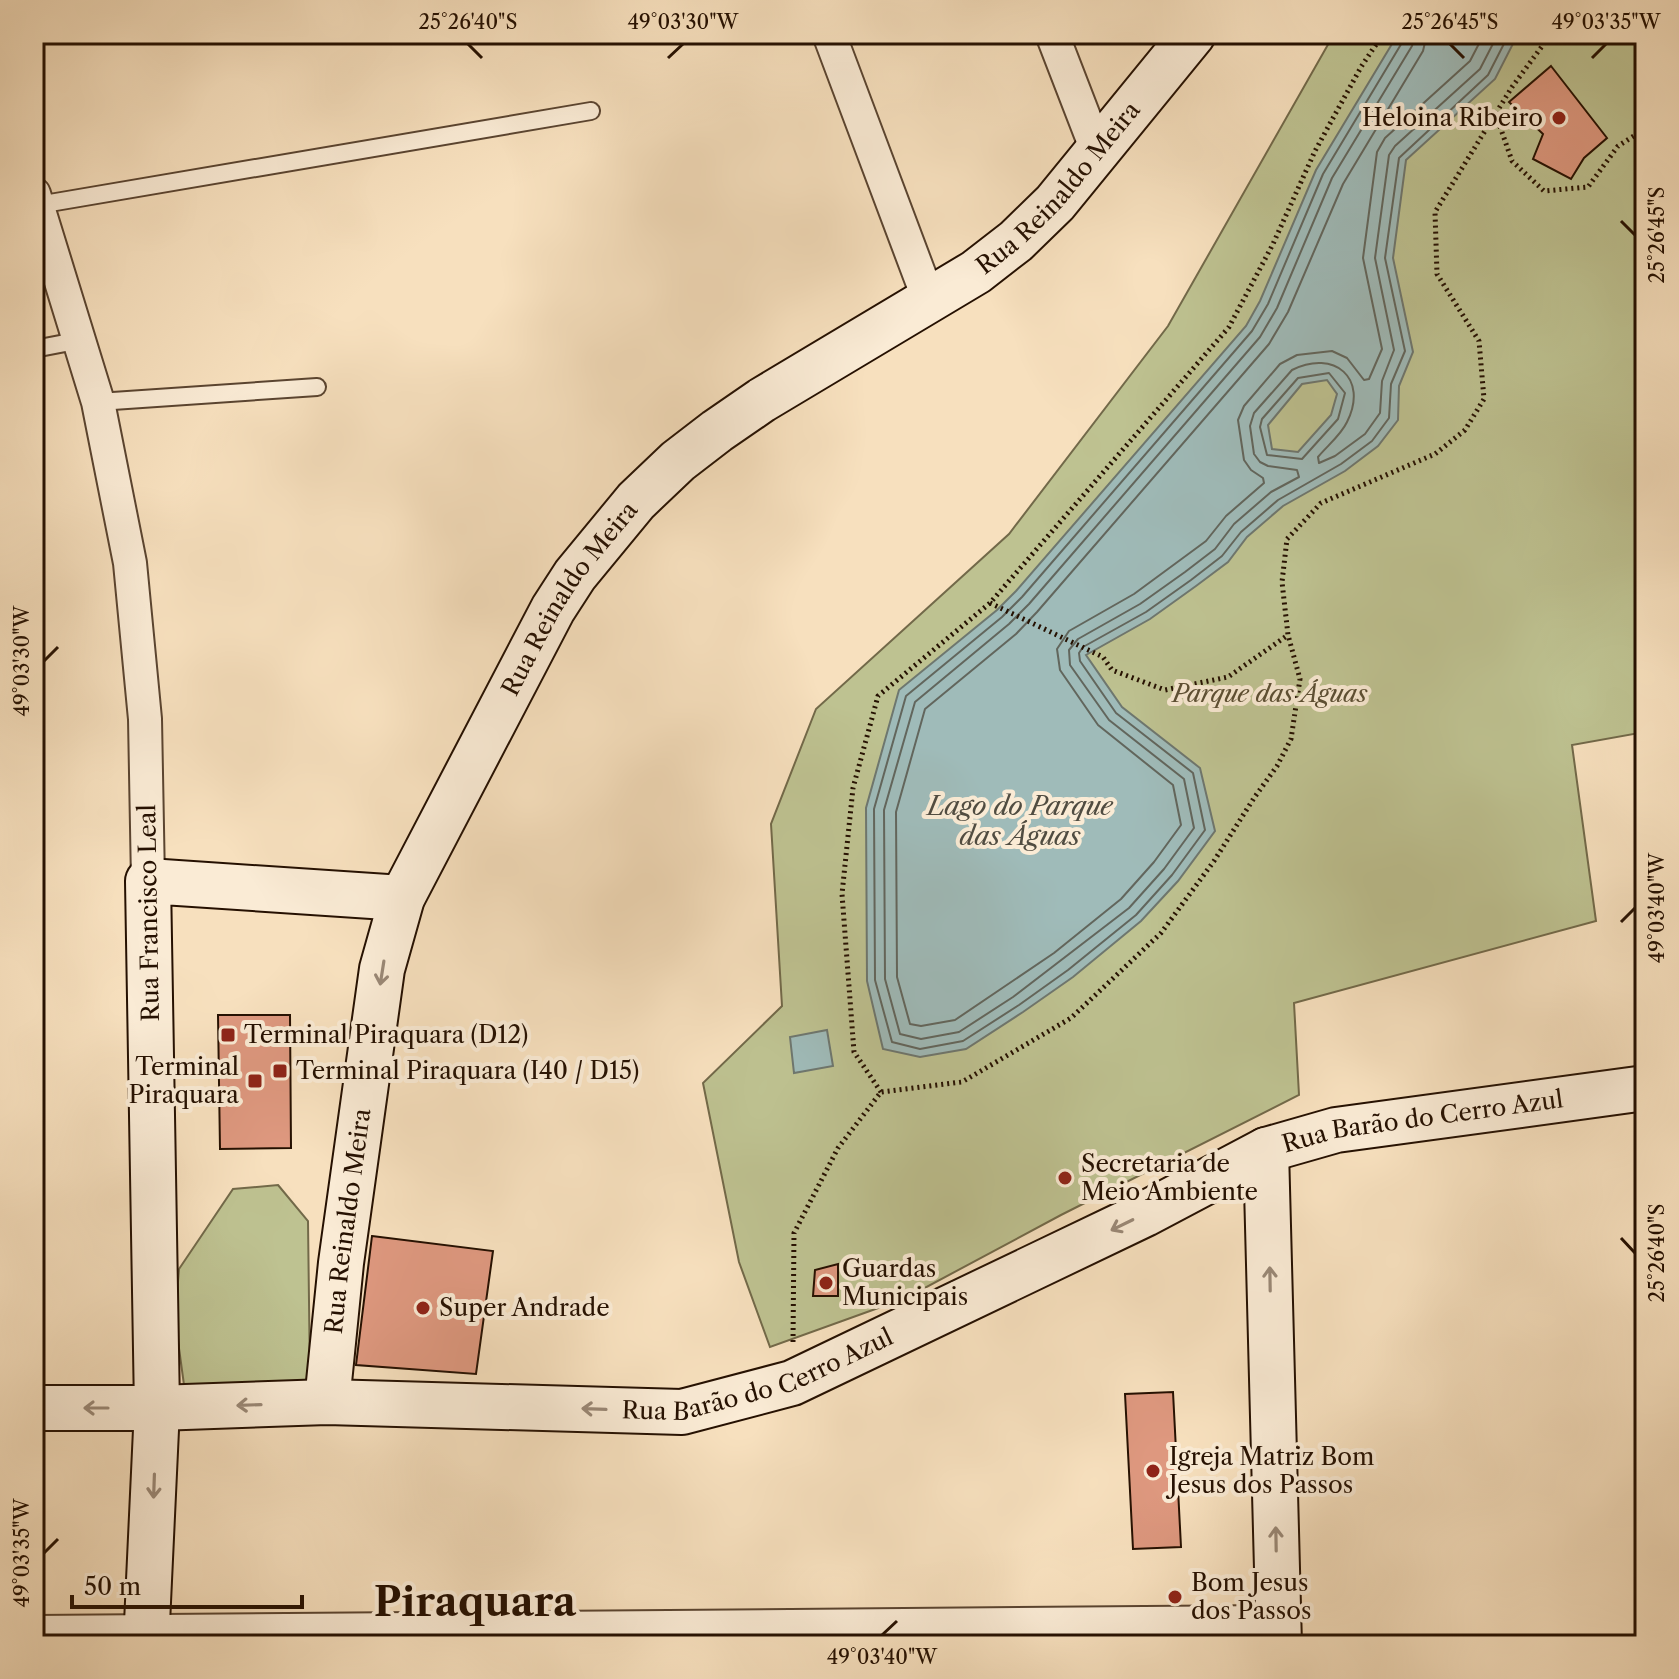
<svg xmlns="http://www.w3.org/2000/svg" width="1679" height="1679" font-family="'Libre Caslon Text',serif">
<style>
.green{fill:#bec291;stroke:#726949;stroke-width:2}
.water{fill:#9fbbb9;stroke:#6e776f;stroke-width:2;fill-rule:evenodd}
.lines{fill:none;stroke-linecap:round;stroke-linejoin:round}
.shore{stroke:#62665d;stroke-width:2}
.building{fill:#de987f;stroke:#251001;stroke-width:2}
.lane-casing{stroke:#5a4430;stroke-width:20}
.street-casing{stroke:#5a4430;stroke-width:36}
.secondary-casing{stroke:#251001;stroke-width:48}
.path{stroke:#251001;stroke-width:5;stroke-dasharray:2 4;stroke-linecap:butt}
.lane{stroke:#faebd5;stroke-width:16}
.street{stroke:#faebd5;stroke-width:32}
.secondary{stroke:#faebd5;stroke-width:44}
.oneway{stroke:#9a8876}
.ticks{fill:none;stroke:#251001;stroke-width:3}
.poi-dot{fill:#8f2418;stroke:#faebd5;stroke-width:3}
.labels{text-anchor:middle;stroke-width:8;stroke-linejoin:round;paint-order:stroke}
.poi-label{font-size:24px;fill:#251001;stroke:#faebd5;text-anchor:start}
.street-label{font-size:24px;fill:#251001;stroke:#faebd5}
.park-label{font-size:24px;font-style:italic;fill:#5b4e33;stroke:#faebd5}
.water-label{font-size:26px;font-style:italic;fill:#504c41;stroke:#faebd5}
.town-label{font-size:40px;font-weight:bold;fill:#251001;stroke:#faebd5}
.neatline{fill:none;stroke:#251001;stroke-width:3}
.ticks-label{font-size:20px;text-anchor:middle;fill:#251001}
</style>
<rect width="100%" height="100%" fill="#f7e0be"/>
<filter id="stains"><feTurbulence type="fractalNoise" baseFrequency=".0025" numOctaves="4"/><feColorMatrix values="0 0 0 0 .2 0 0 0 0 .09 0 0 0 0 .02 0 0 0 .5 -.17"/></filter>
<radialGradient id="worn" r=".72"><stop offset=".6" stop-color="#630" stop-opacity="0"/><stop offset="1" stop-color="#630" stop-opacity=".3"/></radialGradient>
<g class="green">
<path d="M 1334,34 L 1645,34 L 1645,732 L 1572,745 L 1596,921 L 1294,1003 L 1299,1095 L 1061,1215 L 906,1298 L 770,1347 L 739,1262 L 703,1083 L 782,1006 L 771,824 L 816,709 L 1009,534 L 1168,326 Z"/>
<path d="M 278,1185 L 308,1221 L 310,1381 L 184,1385 L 175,1319 L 179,1269 L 233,1189 Z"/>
<path d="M 1228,1619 L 1230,1645 L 1190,1645 L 1188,1621 Z"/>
</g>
<g class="water">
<path d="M 1398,34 L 1518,34 L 1495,79 L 1406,160 L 1393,258 L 1413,352 L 1399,386 L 1398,420 L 1378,446 L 1345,471 L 1283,506 L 1247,537 L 1228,562 L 1196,586 L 1150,619 L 1086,655 L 1122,707 L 1200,768 L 1215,831 L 1178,881 L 1141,921 L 1073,977 L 1023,1012 L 966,1049 L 920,1057 L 883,1049 L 867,981 L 866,808 L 899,690 L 997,610 L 1016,591 L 1246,326 L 1260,301 L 1316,170 ZM 1327,380 L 1337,394 L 1331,415 L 1298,452 L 1272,449 L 1268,425 L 1302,384 Z"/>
<path d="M 827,1030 L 833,1066 L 794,1073 L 790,1037 Z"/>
</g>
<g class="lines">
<g class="shore">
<path d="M 1405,34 L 1403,41 L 1323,174 L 1268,304 L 1252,331 L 1022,597 L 1002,617 L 906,696 L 874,809 L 875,980 L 892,1042 L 920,1049 L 963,1041 L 1019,1005 L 1068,970 L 1136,915 L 1172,875 L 1205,830 L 1193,773 L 1116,713 L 1080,661 L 1079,653 L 1083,647 L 1146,612 L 1191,580 L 1222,556 L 1241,532 L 1278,500 L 1341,464 L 1372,441 L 1389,418 L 1391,384 L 1405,351 L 1385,258 L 1399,158 L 1488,75 L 1509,34"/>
<path d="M 1415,34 L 1412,46 L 1332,178 L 1277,308 L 1260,337 L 1029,604 L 1009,624 L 915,702 L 884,810 L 885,979 L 900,1034 L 921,1039 L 959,1032 L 1013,997 L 1129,908 L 1164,869 L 1194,828 L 1184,779 L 1109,720 L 1070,665 L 1069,650 L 1078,639 L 1140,604 L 1185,572 L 1215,549 L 1234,524 L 1271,492 L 1299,477 L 1297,470 L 1268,466 L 1260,462 L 1254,454 L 1250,426 L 1254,413 L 1292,370 C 1334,349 1369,378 1347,422 C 1341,435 1327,446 1318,457 L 1319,463 L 1335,456 L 1365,434 L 1380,413 L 1382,381 L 1394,350 L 1375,258 L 1389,155 L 1395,146 L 1480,69 L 1498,34"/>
<path d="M 1427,34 L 1423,51 L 1343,184 L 1288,312 L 1269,344 L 1037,612 L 1016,634 L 925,709 L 896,812 L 897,977 L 910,1024 L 921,1026 L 955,1020 L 1054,953 L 1121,899 L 1154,862 L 1181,825 L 1173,785 L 1098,725 L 1060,670 L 1057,649 L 1069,631 L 1134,594 L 1206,541 L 1226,516 L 1264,483 L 1263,478 L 1251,470 L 1244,460 L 1238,420 L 1244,406 L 1280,364 L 1297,355 L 1332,351 L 1347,358 L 1364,380 L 1369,379 L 1382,349 L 1363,258 L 1377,152 L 1385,138 L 1470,61 L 1484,34"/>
<path d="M 1329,373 L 1345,393 L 1338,419 L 1302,459 L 1267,455 L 1260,427 L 1262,419 L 1298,378 Z"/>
</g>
</g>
<g class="building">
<path d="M 1551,66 L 1607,138 L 1584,158 L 1571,179 L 1533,159 L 1543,134 L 1509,102 Z"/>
<path d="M 218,1015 L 290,1015 L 291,1148 L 220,1149 Z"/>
<path d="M 372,1236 L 493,1251 L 476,1374 L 356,1365 Z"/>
<path d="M 838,1264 L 838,1296 L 813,1296 L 815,1270 Z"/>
<path d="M 1173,1392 L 1181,1547 L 1133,1549 L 1125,1394 Z"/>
</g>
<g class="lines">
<g class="lane-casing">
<g id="lane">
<path d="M 38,205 L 591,111"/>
<path d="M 34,349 L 81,340"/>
<path d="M 98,402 L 317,387"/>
</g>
</g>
<g class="street-casing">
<g id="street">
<path d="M 829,34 L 929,300"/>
<path d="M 1052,34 L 1098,153"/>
<path d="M 34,194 L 98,402 L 130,563 L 145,719 L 148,881"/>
<path d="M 34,1632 L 1278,1622"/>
</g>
</g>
<g class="secondary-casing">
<g id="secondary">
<path d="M 1266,1150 L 1279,1645"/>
<path id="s1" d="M 327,1402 L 341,1263 L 382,969 L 402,898 L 553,609 L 575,575 L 636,501 L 678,461 L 717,431 L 762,400 L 976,272 L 1016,241 L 1055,203 L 1193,34"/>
<path id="s2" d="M 34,1408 L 157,1408 L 327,1402 L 682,1412 L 792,1383 L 1145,1214 L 1266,1150 L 1336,1130 L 1645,1088"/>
<path d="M 146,1645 L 157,1408 L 148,881 L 402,898"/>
</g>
</g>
<g class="path">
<path d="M 1496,115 L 1512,161 L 1544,191 L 1588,187 L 1618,146 L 1645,129"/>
<path d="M 990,603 L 1103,657 L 1112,670 L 1165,690 L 1228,677 L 1288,635"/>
<path d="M 881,1092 L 854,1052 L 842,894 L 853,788 L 878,696 L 990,603 L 1229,327 L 1273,244 L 1315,151 L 1361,67 L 1383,34"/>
<path d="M 793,1342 L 794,1233 L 838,1148 L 881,1092 L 962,1082 L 1071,1018 L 1161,933 L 1214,861 L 1254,798 L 1277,766 L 1291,739 L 1300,679 L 1288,635 L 1282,582 L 1287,539 L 1321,503 L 1435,454 L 1465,430 L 1484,399 L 1479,341 L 1437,274 L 1435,212 L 1512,87 L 1551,34"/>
</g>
<use href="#lane" class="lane"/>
<use href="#street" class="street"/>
<use href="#secondary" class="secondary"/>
</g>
<defs><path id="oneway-shaft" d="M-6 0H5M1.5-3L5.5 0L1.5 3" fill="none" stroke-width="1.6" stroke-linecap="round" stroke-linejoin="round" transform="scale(2)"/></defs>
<g class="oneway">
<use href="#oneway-shaft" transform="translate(382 973) rotate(99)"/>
<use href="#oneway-shaft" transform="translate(1122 1225) rotate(154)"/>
<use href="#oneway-shaft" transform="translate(1270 1279) rotate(-91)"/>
<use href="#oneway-shaft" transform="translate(249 1405) rotate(178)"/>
<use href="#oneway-shaft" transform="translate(96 1408) rotate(-180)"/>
<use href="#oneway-shaft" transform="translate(594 1409) rotate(-178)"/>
<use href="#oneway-shaft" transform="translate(154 1486) rotate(92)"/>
<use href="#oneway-shaft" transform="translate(1276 1539) rotate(-91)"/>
</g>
<path class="ticks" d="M 468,44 L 482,58M 1450,44 L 1464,58M 668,58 L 683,44M 1592,58 L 1606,44M 1621,221 L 1635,235M 44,661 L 58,647M 1621,922 L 1635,908M 1621,1238 L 1635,1253M 44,1553 L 58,1539M 882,1635 L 897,1621"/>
<g class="poi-dot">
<circle cx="1559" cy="118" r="8"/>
<rect x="220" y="1027" width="16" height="16" rx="4"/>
<rect x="272" y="1063" width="16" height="16" rx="4"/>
<rect x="247" y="1073" width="16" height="16" rx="4"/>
<circle cx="1065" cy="1178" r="8"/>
<circle cx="826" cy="1283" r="8"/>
<circle cx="423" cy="1308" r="8"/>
<circle cx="1153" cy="1471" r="8"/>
<circle cx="1175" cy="1597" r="8"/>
</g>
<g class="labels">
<g class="poi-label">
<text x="1543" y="126" text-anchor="end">Heloina Ribeiro</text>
<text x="244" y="1043">Terminal Piraquara (D12)</text>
<text x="239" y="1075" text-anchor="end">Terminal<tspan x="239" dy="28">Piraquara</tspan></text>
<text x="296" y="1079">Terminal Piraquara (I40 / D15)</text>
<text x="1081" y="1172">Secretaria de<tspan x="1081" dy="28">Meio Ambiente</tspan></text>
<text x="842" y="1277">Guardas<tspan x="842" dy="28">Municipais</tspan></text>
<text x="439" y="1316">Super Andrade</text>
<text x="1169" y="1465">Igreja Matriz Bom<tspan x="1169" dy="28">Jesus dos Passos</tspan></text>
<text x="1191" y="1591">Bom Jesus<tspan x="1191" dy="28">dos Passos</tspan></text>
</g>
<g class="street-label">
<text dy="8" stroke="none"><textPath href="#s1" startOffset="1502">Rua Reinaldo Meira</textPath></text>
<text dy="8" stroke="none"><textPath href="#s1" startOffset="854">Rua Reinaldo Meira</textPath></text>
<text transform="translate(149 913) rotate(-91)" y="8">Rua Francisco Leal</text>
<text dy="8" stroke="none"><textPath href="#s2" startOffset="1450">Rua Barão do Cerro Azul</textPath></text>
<text dy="8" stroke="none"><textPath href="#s1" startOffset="182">Rua Reinaldo Meira</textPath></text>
<text dy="8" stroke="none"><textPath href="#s2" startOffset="730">Rua Barão do Cerro Azul</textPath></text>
</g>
<g class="park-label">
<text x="1270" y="702">Parque das Águas</text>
</g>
<g class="water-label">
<text x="1020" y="815">Lago do Parque<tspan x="1020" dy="30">das Águas</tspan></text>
</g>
<g class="town-label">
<text x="475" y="1616">Piraquara</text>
</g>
</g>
<rect width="1679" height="1679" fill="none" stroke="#f7e0be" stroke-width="88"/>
<path d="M72 1595v12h230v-12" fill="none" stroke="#251001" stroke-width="4"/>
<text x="84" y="1595" font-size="24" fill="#251001" stroke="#faebd5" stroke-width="6" paint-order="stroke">50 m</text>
<rect x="44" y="44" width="1591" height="1591" class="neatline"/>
<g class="ticks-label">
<text x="468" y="29">25°26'40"S</text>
<text x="683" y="29">49°03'30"W</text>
<text x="1450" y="29">25°26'45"S</text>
<text x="1606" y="29">49°03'35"W</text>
<text transform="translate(1657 235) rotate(-90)" y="7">25°26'45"S</text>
<text transform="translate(22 661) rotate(-90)" y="7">49°03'30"W</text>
<text transform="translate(1657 908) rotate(-90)" y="7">49°03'40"W</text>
<text transform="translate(1657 1253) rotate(-90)" y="7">25°26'40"S</text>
<text transform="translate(22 1553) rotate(-90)" y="7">49°03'35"W</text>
<text x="882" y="1664">49°03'40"W</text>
</g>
<rect width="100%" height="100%" filter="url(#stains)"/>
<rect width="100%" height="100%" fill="url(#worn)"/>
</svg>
